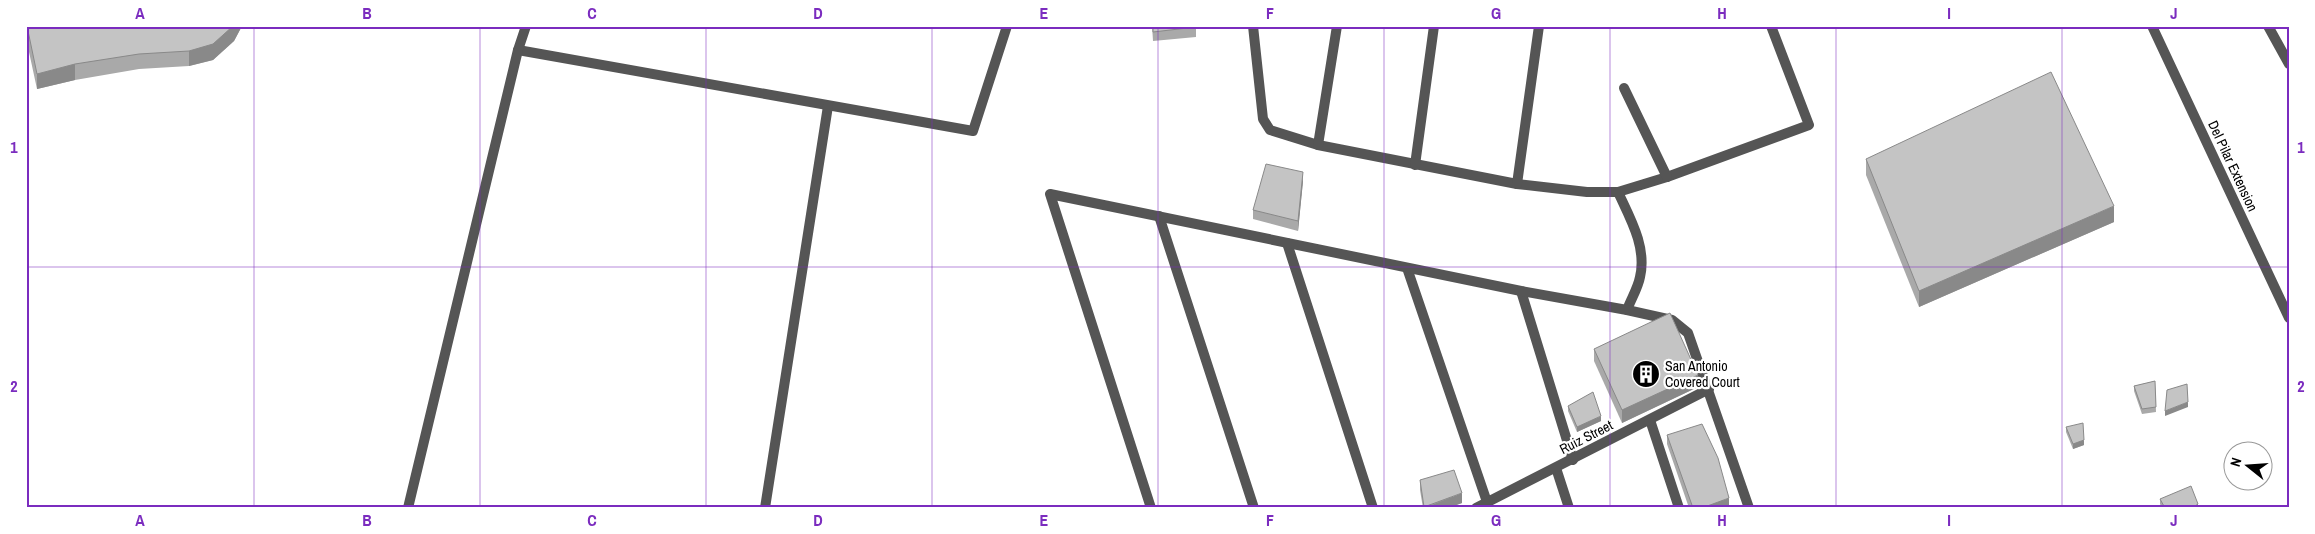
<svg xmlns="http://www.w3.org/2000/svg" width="2315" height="534" font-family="'Archivo Narrow',sans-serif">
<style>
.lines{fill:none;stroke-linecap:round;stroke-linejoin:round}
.minor{stroke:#555;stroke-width:10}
.wall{fill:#a9a9a9}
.shaded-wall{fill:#898989}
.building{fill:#c4c4c4;stroke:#898989}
.grid{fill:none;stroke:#7b2cbf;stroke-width:1;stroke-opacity:0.55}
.labels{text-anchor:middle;stroke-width:4.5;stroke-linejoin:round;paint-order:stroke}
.street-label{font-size:14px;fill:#000;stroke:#fff}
.poi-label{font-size:14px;fill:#000;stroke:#fff;text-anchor:start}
.neatline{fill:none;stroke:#7b2cbf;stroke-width:2}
.grid-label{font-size:16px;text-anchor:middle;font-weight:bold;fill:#7b2cbf}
</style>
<rect width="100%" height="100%" fill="#fff"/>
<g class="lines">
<g class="minor">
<path d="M 1253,26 L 1263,119 L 1270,130 L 1318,145 L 1517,184 L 1587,192 L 1618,192 L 1667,177 L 1809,125 L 1771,26"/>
<path d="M 2152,26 L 2289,318"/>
<path d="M 2268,26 L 2289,64"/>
<path d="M 518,50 L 973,131 L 1007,26"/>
<path d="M 1624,88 L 1667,177"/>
<path d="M 1318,145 L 1337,26"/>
<path d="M 1415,165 L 1434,26"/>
<path d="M 1517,184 L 1539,26"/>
<path d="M 1618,192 C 1630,218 1647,247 1640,277 C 1638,288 1631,299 1627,310"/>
<path d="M 1159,216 L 1254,508"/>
<path d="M 1287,243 L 1373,508"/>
<path d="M 1407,268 L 1487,502"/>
<path d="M 1521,291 L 1573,460"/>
<path d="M 1650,420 L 1679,508"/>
<path d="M 1556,468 L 1569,508"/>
<path d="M 408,508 L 518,50 L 526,26"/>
<path d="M 765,508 L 828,106"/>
<path d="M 1151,508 L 1050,194 L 1521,291 L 1627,310 L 1672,320 L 1688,333 L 1749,508"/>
<path d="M 1476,508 L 1709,389"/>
</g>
</g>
<g class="wall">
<path d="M 26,26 L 242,26 L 234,41 L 213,60 L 189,66 L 139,69 L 75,80 L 37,89 L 26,38 Z"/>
<path d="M 1152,26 L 1196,26 L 1196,37 L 1153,41 Z"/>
<path d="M 1866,159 L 2114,222 L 1919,307 L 1866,175 Z"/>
<path d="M 1303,181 L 1298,231 L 1253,219 L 1253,210 Z"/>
<path d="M 1594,349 L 1698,387 L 1622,423 L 1594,361 Z"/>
<path d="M 2155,381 L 2156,412 L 2142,414 L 2134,391 L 2134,386 Z"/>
<path d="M 1568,406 L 1601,421 L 1577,432 L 1568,411 Z"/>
<path d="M 2066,427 L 2084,445 L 2073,449 L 2066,432 Z"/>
<path d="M 1667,435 L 1729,507 L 1727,508 L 1689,508 L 1667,444 Z"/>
<path d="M 1420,480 L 1462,503 L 1448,508 L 1423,508 L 1420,490 Z"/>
<path d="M 2160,499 L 2198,508 L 2162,508 L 2160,504 Z"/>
</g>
<g class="shaded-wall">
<path d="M 233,26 L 242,26 L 234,41 L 213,60 L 189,66 L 189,51 Z"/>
<path d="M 75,64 L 75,80 L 37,89 L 37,74 Z"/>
<path d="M 1303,172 L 1303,181 L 1298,231 L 1298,221 Z"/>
<path d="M 2114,206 L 2114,222 L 1919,307 L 1919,291 Z"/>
<path d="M 1698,375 L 1698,387 L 1622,423 L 1622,410 Z"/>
<path d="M 2188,402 L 2188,407 L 2165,416 L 2165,411 Z"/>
<path d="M 1601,416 L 1601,421 L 1577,432 L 1577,427 Z"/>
<path d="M 2084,440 L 2084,445 L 2073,449 L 2073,444 Z"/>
<path d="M 1462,493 L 1462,503 L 1448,508 L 1424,508 Z"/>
<path d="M 1729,498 L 1729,507 L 1727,508 L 1702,508 Z"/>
<path d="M 2198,504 L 2198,508 L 2192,508 Z"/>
</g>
<g class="building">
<path d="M 27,26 L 233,26 L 213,44 L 189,51 L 139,54 L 75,64 L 37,74 Z"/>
<path d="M 1153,26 L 1196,26 L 1196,27 L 1153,32 Z"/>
<path d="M 2051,72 L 2114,206 L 1919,291 L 1866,159 Z"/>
<path d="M 1266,164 L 1303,172 L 1298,221 L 1253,210 Z"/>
<path d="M 1670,313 L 1698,375 L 1622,410 L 1594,349 Z"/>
<path d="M 2155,381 L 2156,407 L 2142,409 L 2134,386 Z"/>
<path d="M 2187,384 L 2188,402 L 2165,411 L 2167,390 Z"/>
<path d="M 1593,392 L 1601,416 L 1577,427 L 1568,406 Z"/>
<path d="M 2083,423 L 2084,440 L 2073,444 L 2066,427 Z"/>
<path d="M 1702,424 L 1718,458 L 1729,498 L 1702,508 L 1693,508 L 1667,435 Z"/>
<path d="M 1454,470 L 1462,493 L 1424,507 L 1420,480 Z"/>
<path d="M 2191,486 L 2198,504 L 2192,508 L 2165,508 L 2160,499 Z"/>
</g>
<path class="grid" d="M 254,26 L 254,508M 480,26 L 480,508M 706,26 L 706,508M 932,26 L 932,508M 1158,26 L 1158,508M 1384,26 L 1384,508M 1610,26 L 1610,508M 1836,26 L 1836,508M 2062,26 L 2062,508M 26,267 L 2289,267"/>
<defs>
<g id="building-disc" transform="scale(1.4375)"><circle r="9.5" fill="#000" stroke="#fff"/><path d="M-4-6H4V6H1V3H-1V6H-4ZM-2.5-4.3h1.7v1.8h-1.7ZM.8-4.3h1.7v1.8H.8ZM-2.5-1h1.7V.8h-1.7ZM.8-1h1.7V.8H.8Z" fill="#fff"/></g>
</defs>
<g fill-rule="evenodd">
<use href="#building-disc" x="1646" y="374"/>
</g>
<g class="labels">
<g class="street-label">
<text transform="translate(2233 166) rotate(65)" y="5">Del Pilar Extension</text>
<text transform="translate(1586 437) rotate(-27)" y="5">Ruiz Street</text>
</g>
<g class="poi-label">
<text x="1665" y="371">San Antonio<tspan x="1665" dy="16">Covered Court</tspan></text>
</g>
</g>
<rect width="2315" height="534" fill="none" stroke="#ffffff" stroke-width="55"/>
<g transform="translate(2248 466) rotate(287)"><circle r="24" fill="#ffffff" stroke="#999999"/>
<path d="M0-4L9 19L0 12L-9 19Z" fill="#000000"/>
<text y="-8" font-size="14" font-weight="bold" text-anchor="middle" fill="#000000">N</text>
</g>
<rect x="28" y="28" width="2260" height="478" class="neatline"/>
<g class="grid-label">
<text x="140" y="19">A</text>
<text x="367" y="19">B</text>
<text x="592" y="19">C</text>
<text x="818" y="19">D</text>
<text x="1044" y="19">E</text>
<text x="1270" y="19">F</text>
<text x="1496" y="19">G</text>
<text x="1722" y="19">H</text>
<text x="1949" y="19">I</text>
<text x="2174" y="19">J</text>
<text x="14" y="153">1</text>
<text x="2301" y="153">1</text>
<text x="14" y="392">2</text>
<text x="2301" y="392">2</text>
<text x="140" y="526">A</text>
<text x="367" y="526">B</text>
<text x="592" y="526">C</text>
<text x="818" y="526">D</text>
<text x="1044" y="526">E</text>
<text x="1270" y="526">F</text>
<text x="1496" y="526">G</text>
<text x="1722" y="526">H</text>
<text x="1949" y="526">I</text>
<text x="2174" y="526">J</text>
</g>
</svg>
